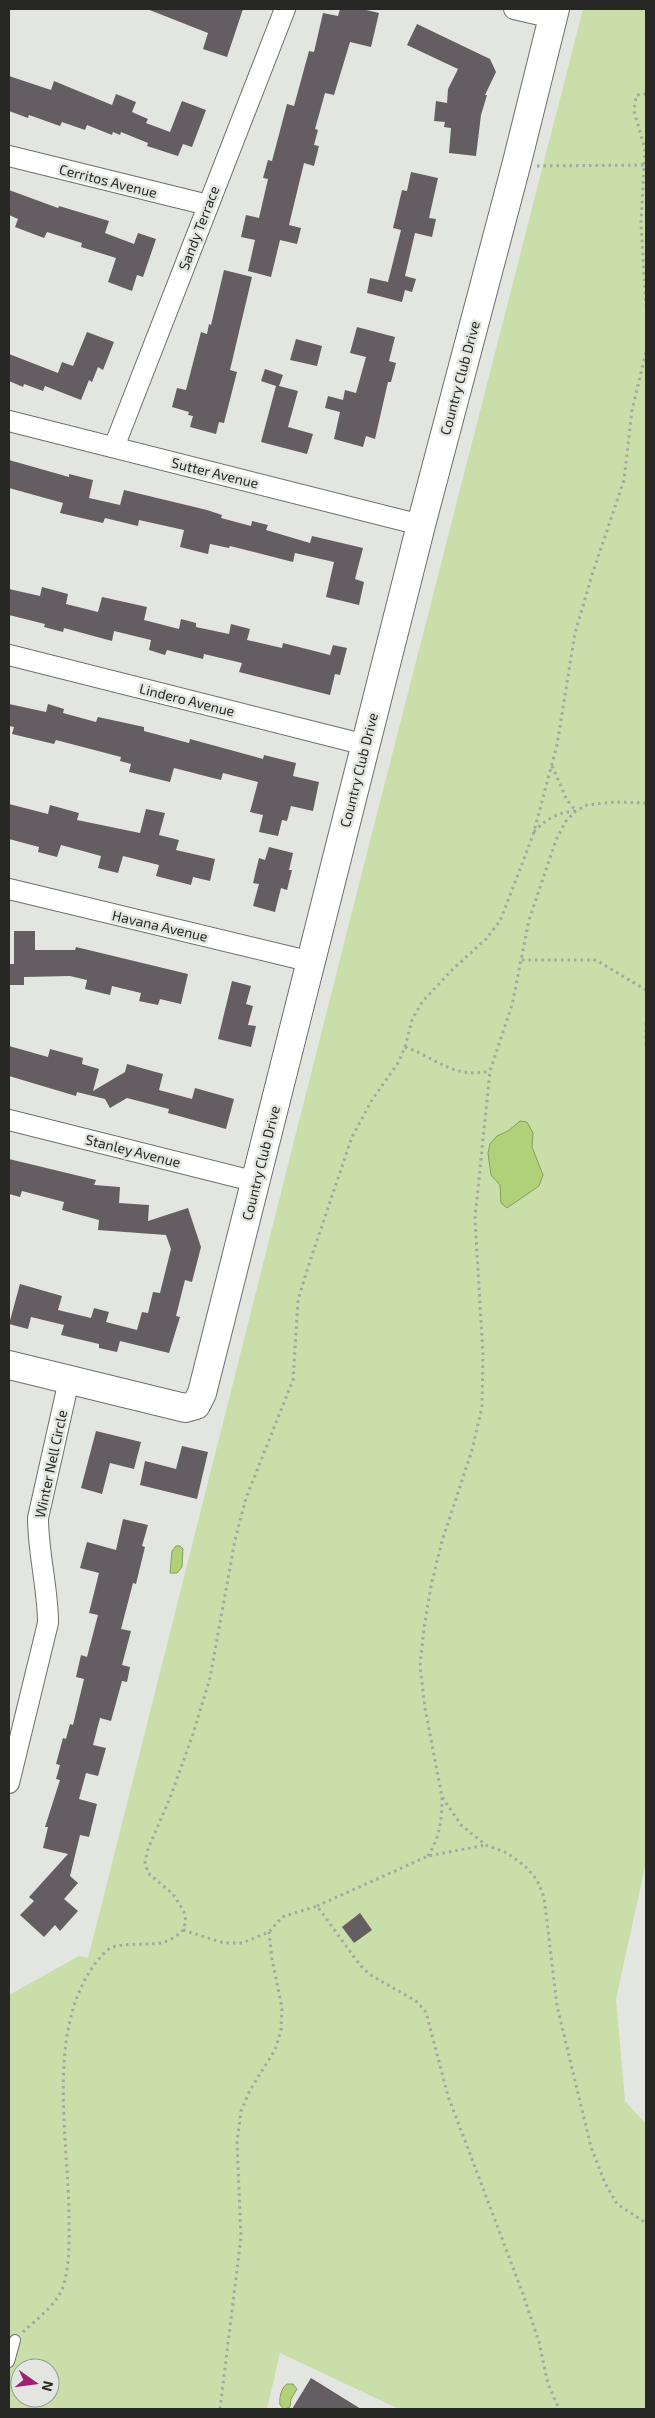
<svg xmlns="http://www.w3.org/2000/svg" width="655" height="2418" font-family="'Exo 2',sans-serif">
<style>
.green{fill:#c9dea8;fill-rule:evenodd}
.water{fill:#b0d178;stroke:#879e5f}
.building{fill:#645d61}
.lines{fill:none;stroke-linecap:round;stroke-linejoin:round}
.lane-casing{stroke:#6d6f69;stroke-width:12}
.street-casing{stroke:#6d6f69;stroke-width:22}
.secondary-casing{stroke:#6d6f69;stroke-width:30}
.path{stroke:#a4a7a2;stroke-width:3;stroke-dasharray:2.5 4;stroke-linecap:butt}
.lane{stroke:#fff;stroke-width:10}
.street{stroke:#fff;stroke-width:20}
.secondary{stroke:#fff;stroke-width:28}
.labels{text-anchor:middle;stroke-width:5;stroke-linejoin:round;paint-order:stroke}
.street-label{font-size:14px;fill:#272826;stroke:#e3e6e0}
</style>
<rect width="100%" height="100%" fill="#e3e6e0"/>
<path class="green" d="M 583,9 L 646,9 L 646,1862 L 616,1999 L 625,2101 L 646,2124 L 646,2409 L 399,2409 L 280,2353 L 267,2409 L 9,2409 L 9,1995 L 79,1956 L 88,1958 L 347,931 ZM 20,2368 L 50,2368 L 50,2398 L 20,2398 Z"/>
<g class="water">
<path d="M 520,1121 L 527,1122 L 533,1133 L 532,1147 L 543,1175 L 539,1186 L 507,1208 L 501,1203 L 500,1185 L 491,1175 L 488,1153 L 490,1144 L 497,1136 L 508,1131 Z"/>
<path d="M 176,1546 L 180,1546 L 183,1549 L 182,1567 L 177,1573 L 170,1573 L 172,1551 Z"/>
<path d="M 287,2384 L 293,2384 L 297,2389 L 291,2399 L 290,2407 L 284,2409 L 280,2405 C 279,2398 281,2388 287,2384 Z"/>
</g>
<g class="building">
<path d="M 147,9 L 243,9 L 227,57 L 203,49 L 208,33 Z"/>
<path d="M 340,9 L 362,9 L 379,13 L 371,47 L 350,42 L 334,95 L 325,93 L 315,129 L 318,130 L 314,145 L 319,146 L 314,166 L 304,163 L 289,225 L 301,228 L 297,244 L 280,240 L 271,277 L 248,271 L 255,240 L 241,237 L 246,215 L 259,218 L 268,179 L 263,178 L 268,160 L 272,161 L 287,104 L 294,106 L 309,51 L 314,52 L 323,13 L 338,16 Z"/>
<path d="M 417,24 L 490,59 L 496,72 L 485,95 L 487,95 L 481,115 L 476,156 L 449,153 L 451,128 L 444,127 L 445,122 L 434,121 L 436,101 L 447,103 L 448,89 L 458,69 L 407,45 Z"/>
<path d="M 9,76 L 51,90 L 54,81 L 112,105 L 116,94 L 136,102 L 132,112 L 148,119 L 146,123 L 170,132 L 182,101 L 206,110 L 192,147 L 183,144 L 178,156 L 147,146 L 148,143 L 121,132 L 120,135 L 113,132 L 112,135 L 87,125 L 85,130 L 62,122 L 60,126 L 29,115 L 28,118 L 9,111 Z"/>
<path d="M 411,172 L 438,178 L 429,218 L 436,219 L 432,237 L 415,233 L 405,276 L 416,279 L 412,292 L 405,290 L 402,302 L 367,293 L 370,278 L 388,282 L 401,230 L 393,228 L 402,190 L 407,191 Z"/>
<path d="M 9,190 L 58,208 L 59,206 L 109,221 L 105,233 L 134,244 L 138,233 L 156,239 L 143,277 L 137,275 L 132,291 L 108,282 L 116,258 L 81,247 L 82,243 L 47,232 L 44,238 L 15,227 L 18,219 L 9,215 Z"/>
<path d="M 224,270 L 252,277 L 230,370 L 237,372 L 224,423 L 219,422 L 216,434 L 190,427 L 193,416 L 188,415 L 189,412 L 172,407 L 177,388 L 186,390 L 201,332 L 207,334 L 209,324 L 211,325 Z"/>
<path d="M 357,327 L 395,337 L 389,361 L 396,363 L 391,382 L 388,382 L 375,439 L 366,436 L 363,447 L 334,439 L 340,412 L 325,408 L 328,396 L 343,400 L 345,390 L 356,393 L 366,357 L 350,353 Z"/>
<path d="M 87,332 L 114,342 L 103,370 L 98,367 L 92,382 L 89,380 L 81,400 L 45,386 L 43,391 L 24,384 L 23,387 L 9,381 L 9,354 L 58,373 L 62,362 L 73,366 Z"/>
<path d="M 296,339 L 322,346 L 317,366 L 290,360 Z"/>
<path d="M 265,369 L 283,375 L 279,386 L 298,391 L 288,427 L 313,434 L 307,454 L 261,442 L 276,386 L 261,381 Z"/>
<path d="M 9,460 L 69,477 L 69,474 L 93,480 L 89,498 L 120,505 L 124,490 L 207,510 L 222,515 L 221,518 L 251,526 L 252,521 L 268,525 L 266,530 L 310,543 L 312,536 L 363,548 L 355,579 L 364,582 L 359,605 L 326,597 L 334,562 L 295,553 L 293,562 L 230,546 L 229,548 L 210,544 L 208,554 L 180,547 L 184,530 L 139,520 L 138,526 L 105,518 L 103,523 L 60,513 L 63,503 L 9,488 Z"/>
<path d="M 42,587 L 68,594 L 66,604 L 98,612 L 102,597 L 147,607 L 144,620 L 179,629 L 181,619 L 196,623 L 196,627 L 229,634 L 231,624 L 250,629 L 247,640 L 282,648 L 283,643 L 330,655 L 333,645 L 347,648 L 340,675 L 335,674 L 330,695 L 239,672 L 242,663 L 204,654 L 203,659 L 167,650 L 165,655 L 149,650 L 151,640 L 114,631 L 112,641 L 64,628 L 63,632 L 44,627 L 45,624 L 9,615 L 9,589 L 40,596 Z"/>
<path d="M 9,704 L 46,712 L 48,704 L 64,709 L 63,713 L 96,722 L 98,717 L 144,727 L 144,731 L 189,743 L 190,739 L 263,759 L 264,755 L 296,763 L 293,776 L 319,782 L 313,811 L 291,806 L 287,821 L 282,820 L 278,836 L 259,832 L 263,815 L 250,812 L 258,782 L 223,773 L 221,780 L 174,768 L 170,782 L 129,772 L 131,764 L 120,761 L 121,757 L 56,740 L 54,744 L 12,734 L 14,727 L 9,726 Z"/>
<path d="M 9,804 L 48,814 L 50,805 L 79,813 L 77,820 L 140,833 L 146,809 L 165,813 L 159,835 L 179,840 L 176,850 L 215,859 L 210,881 L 193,877 L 191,885 L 156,876 L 159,865 L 123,856 L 118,873 L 98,868 L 101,856 L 61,845 L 57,857 L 38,852 L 39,847 L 9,839 Z"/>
<path d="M 269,847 L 293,853 L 289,870 L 292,870 L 287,890 L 281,888 L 275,912 L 253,906 L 259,884 L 253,883 L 259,858 L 265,860 Z"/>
<path d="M 14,931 L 35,931 L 35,950 L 75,950 L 76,947 L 188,974 L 181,1004 L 160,999 L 158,1005 L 139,1001 L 141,993 L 112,986 L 110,995 L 85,989 L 87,980 L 70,976 L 24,977 L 24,985 L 9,985 L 9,964 L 14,964 Z"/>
<path d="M 232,981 L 251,986 L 246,1004 L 253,1006 L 248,1025 L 256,1026 L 251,1047 L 218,1039 Z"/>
<path d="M 9,1046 L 48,1057 L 50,1049 L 83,1058 L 82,1064 L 99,1069 L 93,1091 L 125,1072 L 127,1064 L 163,1074 L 159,1090 L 192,1099 L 195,1088 L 234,1099 L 226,1129 L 168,1113 L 169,1109 L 127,1098 L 110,1108 L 105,1099 L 77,1092 L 76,1096 L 9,1076 Z"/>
<path d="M 9,1159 L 96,1180 L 94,1185 L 120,1187 L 119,1203 L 149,1205 L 148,1221 L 188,1208 L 201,1247 L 192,1282 L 185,1280 L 176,1316 L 180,1317 L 169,1353 L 120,1341 L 117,1352 L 99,1348 L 99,1344 L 61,1335 L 64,1325 L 31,1317 L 28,1329 L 9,1324 L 20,1284 L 62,1296 L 58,1310 L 91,1318 L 94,1308 L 109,1312 L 106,1322 L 137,1330 L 142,1312 L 148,1313 L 153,1292 L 160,1293 L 171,1249 L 166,1235 L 98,1230 L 99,1220 L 62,1210 L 64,1202 L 22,1191 L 20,1197 L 9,1194 Z"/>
<path d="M 96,1431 L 141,1442 L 134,1469 L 110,1463 L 102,1494 L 81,1488 Z"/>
<path d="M 182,1446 L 208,1452 L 197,1499 L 140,1485 L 145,1461 L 176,1469 Z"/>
<path d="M 123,1519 L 148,1525 L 142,1546 L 145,1547 L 136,1584 L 133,1583 L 121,1629 L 131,1631 L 122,1665 L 130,1667 L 127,1682 L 122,1681 L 111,1721 L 100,1718 L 93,1745 L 106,1748 L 98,1776 L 86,1773 L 79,1799 L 97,1804 L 89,1837 L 80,1835 L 70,1876 L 78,1883 L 64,1899 L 78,1911 L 60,1931 L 55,1925 L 44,1937 L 20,1915 L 34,1901 L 29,1897 L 68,1854 L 43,1848 L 48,1827 L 45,1827 L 60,1780 L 56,1779 L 60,1765 L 56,1764 L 63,1738 L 66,1739 L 70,1724 L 73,1725 L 84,1679 L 76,1677 L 81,1655 L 87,1657 L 98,1615 L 89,1613 L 99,1573 L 80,1568 L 87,1542 L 116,1550 Z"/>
<path d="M 360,1913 L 372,1930 L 354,1943 L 342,1927 Z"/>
<path d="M 311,2378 L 361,2409 L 292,2409 Z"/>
</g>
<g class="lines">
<g class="lane-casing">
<path id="lane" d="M 9,2362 L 15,2340"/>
</g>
<g class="street-casing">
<g id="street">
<path d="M 514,9 L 553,18"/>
<path d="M 9,156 L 208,205"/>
<path d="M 9,421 L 421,525"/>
<path d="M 114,447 L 285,9"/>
<path d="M 9,655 L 366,745"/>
<path d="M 9,889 L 312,962"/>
<path d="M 9,1120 L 257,1182"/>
<path d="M 9,1783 L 48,1623 C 48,1588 38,1553 38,1518 L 69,1380"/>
</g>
</g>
<g class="secondary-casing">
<path id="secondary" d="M 9,1365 L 185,1408 L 196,1405 L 202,1393 L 421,525 L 517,162 L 555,9"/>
</g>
<g class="path">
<path d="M 646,94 L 640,94 L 636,96 L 634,111 L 645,149 L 641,223 L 646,306"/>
<path d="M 537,166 L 646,165"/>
<path d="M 552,766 L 567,800 L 576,811"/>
<path d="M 646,803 L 615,802 L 587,805 L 576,811 L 566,821 L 556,840 L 529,920 L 512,1005 L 490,1071 L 475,1218 L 483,1355 L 482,1407 L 472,1450 L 442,1541 L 431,1586 L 424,1628 L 420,1666 L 425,1708 L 442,1797 L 461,1825 L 486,1845 L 507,1853 L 525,1866 L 537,1880 L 544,1897 L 557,2006 L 591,2147 L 604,2181 L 617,2204 L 646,2223"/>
<path d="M 534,832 C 545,819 559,812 575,811"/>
<path d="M 522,960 L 596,960 L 646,990"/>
<path d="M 646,1023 L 646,1049"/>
<path d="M 405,1047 C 437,1058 452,1079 490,1071"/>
<path d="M 428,1856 C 440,1837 442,1819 442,1797"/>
<path d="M 317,1906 L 428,1856 L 486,1845"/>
<path d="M 183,1930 L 224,1943 L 242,1943 L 269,1932 L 282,1917 L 317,1906 L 360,1965 L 369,1974 L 416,2001 L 426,2012 L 448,2096 L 523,2294 L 539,2342 L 548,2384 L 559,2409"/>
<path d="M 23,2332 C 36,2320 57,2304 63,2287 C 70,2265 69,2241 69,2219 C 69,2135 42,2018 105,1952 C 116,1940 148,1947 164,1942 C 171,1940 178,1935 183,1930 L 186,1921 L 184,1912 L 173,1894 L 148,1873 L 145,1862 L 148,1849 L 170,1798 L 193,1734 L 210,1678 L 235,1540 L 246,1498 L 293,1380 L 298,1300 L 308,1267 L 352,1137 L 372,1100 L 398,1063 L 405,1047 L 412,1020 L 422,1002 L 452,970 L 486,939 L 500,921 L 517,877 L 533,835 L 557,745 L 575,633 L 593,572 L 624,480 L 632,410 L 646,352"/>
<path d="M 220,2409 L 241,2237 L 237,2142 L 241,2111 L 250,2090 L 275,2050 L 281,2030 L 282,2008 L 272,1959 L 269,1932"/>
</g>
<use href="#lane" class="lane"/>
<use href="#street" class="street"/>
<use href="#secondary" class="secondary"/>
</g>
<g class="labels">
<g class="street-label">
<text transform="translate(108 181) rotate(14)" y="5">Cerritos Avenue</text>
<text transform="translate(199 228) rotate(-69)" y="5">Sandy Terrace</text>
<text transform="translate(460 378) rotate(-75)" y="5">Country Club Drive</text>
<text transform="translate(215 473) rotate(14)" y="5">Sutter Avenue</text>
<text transform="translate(187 700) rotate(14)" y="5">Lindero Avenue</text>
<text transform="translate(359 770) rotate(-76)" y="5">Country Club Drive</text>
<text transform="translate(160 926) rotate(13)" y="5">Havana Avenue</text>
<text transform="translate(133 1151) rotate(14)" y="5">Stanley Avenue</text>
<text transform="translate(261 1163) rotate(-76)" y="5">Country Club Drive</text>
<text transform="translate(51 1464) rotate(-78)" y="5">Winter Nell Circle</text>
</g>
</g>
<rect width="655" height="2418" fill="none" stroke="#272826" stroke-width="20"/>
<g transform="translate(35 2383) rotate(104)"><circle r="24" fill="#e3e6e0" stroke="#989a96"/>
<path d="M0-4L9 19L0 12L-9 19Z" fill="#9f2074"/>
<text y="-8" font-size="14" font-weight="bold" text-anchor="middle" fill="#272826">N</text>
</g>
</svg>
